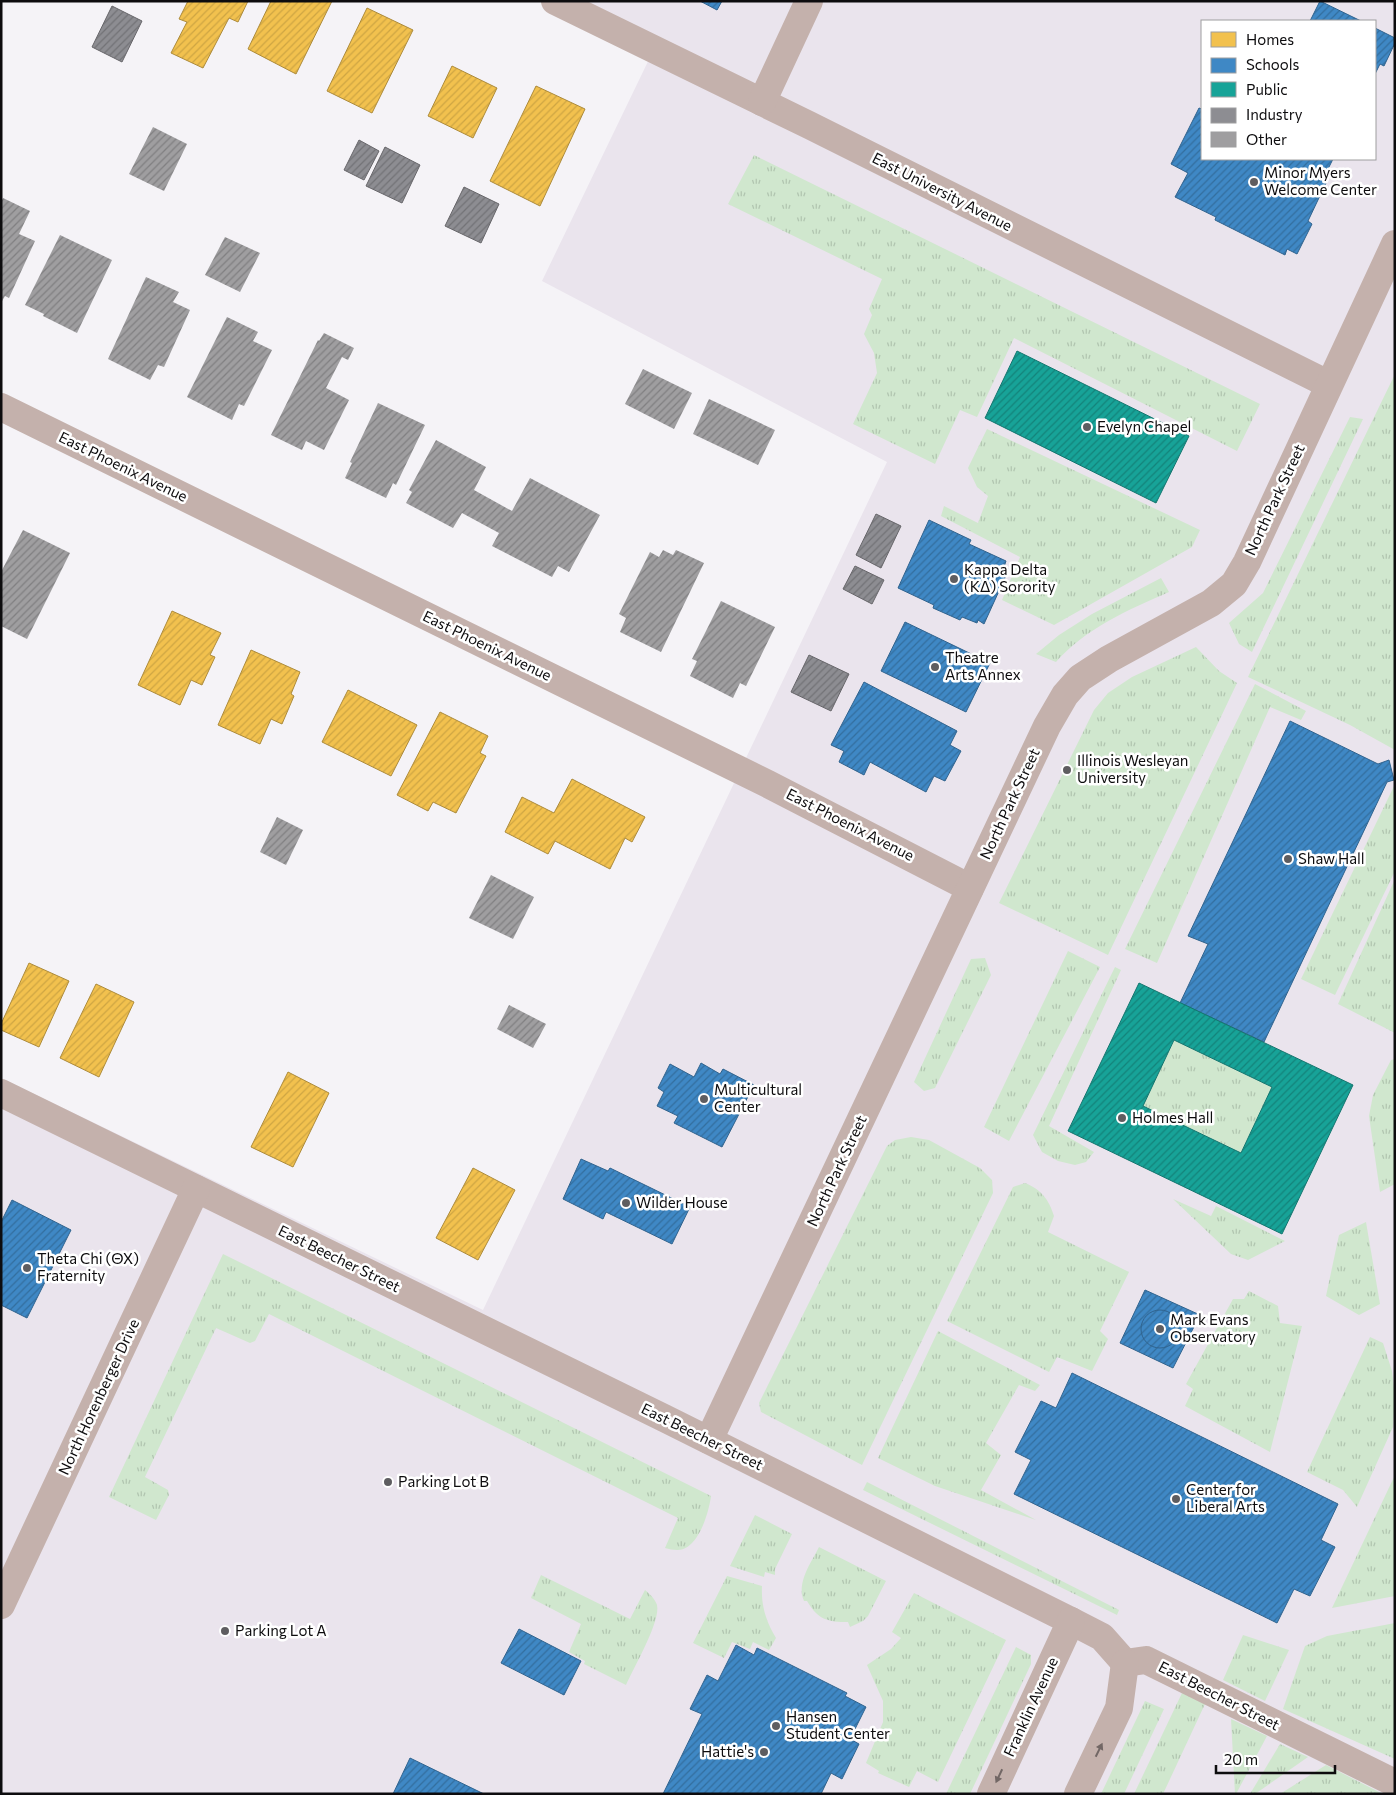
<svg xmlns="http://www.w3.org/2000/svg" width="1396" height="1795" font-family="Commissioner,sans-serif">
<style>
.built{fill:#eae4ed;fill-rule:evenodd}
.grass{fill:url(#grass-tufts)}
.homes{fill:url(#homes-hatch);stroke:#ad8b3b}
.schools{fill:url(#schools-hatch);stroke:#30638e}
.public{fill:url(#public-hatch);stroke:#14766f;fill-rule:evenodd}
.industry{fill:url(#industry-hatch);stroke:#67666a}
.building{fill:url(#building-hatch)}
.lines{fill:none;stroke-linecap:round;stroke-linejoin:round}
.street{stroke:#c4b1ac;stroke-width:28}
.oneway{fill:#726765}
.poi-dot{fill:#5e5d60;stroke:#fff;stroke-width:2}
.labels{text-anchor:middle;stroke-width:5;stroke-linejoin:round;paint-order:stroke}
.poi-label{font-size:15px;fill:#0d0c0e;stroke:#fff;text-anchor:start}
.street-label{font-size:15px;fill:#0d0c0e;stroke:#fff}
</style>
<defs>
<pattern id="grass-tufts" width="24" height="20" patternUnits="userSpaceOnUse" patternTransform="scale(1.25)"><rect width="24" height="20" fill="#d0e7ce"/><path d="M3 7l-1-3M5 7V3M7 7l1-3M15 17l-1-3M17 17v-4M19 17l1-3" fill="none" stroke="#b1c5b0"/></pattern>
<pattern id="homes-hatch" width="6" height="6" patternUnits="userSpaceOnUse" patternTransform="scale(1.25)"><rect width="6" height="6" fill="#f2c14e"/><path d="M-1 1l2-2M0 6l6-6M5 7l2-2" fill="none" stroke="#cea543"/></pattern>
<pattern id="schools-hatch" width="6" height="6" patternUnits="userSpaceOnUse" patternTransform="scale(1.25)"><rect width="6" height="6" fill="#3f88c5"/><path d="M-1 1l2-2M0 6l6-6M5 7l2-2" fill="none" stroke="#336e9e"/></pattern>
<pattern id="public-hatch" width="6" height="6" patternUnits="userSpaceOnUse" patternTransform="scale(1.25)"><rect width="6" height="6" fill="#17a398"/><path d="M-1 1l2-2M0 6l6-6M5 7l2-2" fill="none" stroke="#13837a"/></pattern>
<pattern id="industry-hatch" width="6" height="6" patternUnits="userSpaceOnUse" patternTransform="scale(1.25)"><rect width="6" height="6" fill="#8d8d92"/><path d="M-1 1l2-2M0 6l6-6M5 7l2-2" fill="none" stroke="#727276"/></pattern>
<pattern id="building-hatch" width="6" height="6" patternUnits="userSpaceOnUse" patternTransform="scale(1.25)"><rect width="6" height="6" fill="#9f9ea0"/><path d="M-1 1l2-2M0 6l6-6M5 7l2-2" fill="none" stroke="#807f81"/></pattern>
</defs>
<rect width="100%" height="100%" fill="#f5f3f7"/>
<path class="built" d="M 554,1 L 1395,1 L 1395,1794 L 1,1794 L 1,1078 L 483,1310 L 887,462 L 542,281 L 654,49 ZM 1202,21 L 1375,21 L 1375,159 L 1202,159 Z"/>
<g class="grass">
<path d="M 754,155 L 1260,404 L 1237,451 L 1014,338 L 977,417 L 960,410 L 935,464 L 853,424 L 877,373 L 874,353 L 864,334 L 872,315 L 869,309 L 882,279 L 728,204 Z"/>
<path d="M 1395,374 L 1395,750 L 1350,725 L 1248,677 Z"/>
<path d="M 1350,417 L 1363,419 L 1252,652 L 1239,644 L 1229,623 L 1263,593 Z"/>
<path d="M 987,429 L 1200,530 L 1192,547 L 1054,625 L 1002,600 L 1020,557 L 941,516 L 944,506 L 978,523 L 988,496 L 977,487 L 968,468 Z"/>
<path d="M 1161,578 L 1169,592 C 1128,610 1086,628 1056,662 L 1036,654 L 1059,635 L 1092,614 Z"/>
<path d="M 1196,647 L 1219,671 L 1237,683 L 1108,955 L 999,903 L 1094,710 L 1108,693 L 1132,677 Z"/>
<path d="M 1255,684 L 1306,711 L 1301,720 L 1270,707 L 1157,963 L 1125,949 Z"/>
<path d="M 1395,784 L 1395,871 L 1335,995 L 1301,979 Z"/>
<path d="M 1395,879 L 1395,1033 L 1338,1004 Z"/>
<path d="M 1068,951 L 1100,967 L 1009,1141 L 984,1127 Z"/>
<path d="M 985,958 L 991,975 L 935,1088 L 924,1091 L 914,1082 L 971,959 Z"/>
<path d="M 1115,967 L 1121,970 L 1049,1126 L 1094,1152 L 1086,1162 L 1075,1165 L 1058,1161 L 1042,1152 L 1033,1135 Z"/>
<path d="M 1174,1040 L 1272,1087 L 1241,1153 L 1143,1106 Z"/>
<path d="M 1395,1059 L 1395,1184 L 1380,1192 L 1369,1116 L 1373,1095 L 1391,1060 Z"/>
<path d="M 911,1137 L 929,1140 L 980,1168 L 992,1180 L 993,1193 L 862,1465 L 761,1412 L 759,1403 L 887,1146 L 895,1140 Z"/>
<path d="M 1025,1183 C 1042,1190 1049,1200 1054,1216 L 1048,1232 L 1129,1272 L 1100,1331 L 1108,1339 L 1092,1371 L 1057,1357 L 1049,1372 L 947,1321 L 1013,1187 Z"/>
<path d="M 1173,1199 L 1211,1216 L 1216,1206 L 1285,1241 L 1248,1260 L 1231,1254 Z"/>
<path d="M 1366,1222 L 1380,1304 L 1359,1315 L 1326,1296 L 1339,1235 Z"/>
<path d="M 223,1254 L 711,1496 C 709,1512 698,1551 677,1550 C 673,1550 669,1549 665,1548 L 678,1518 L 269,1314 L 255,1341 L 250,1343 L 216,1328 L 145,1477 L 168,1490 L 169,1495 L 156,1520 L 109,1497 Z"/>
<path d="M 1249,1291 L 1278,1306 L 1280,1323 L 1302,1326 L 1270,1452 L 1185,1406 L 1193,1389 L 1186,1384 L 1233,1299 L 1244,1299 Z"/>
<path d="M 938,1331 L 1040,1385 L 1035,1391 L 1019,1385 L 986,1443 L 1001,1455 L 981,1490 L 1036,1520 L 935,1486 L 878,1458 Z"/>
<path d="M 1370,1337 L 1383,1343 L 1392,1371 L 1395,1396 L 1393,1427 L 1357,1507 L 1343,1490 L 1307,1472 Z"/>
<path d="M 1395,1475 L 1395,1596 L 1332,1608 Z"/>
<path d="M 867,1482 L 1119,1610 L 1117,1615 L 863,1490 Z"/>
<path d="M 755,1515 L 792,1534 L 775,1569 L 775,1575 L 765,1572 L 764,1577 L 730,1566 Z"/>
<path d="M 819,1547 L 886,1581 L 868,1616 L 863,1621 L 850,1627 L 848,1622 C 828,1622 818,1620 807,1601 L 804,1601 C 796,1583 811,1563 819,1547 Z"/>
<path d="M 541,1575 L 630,1619 L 645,1590 C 650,1594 655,1599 657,1605 C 661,1621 633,1669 626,1685 L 584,1664 L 585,1661 L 569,1652 L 581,1624 L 531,1598 Z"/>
<path d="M 727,1576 L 762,1586 C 761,1606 766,1621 776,1638 L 769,1650 L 753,1642 L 750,1649 L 732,1642 L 724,1658 L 693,1643 Z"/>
<path d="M 914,1593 L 1006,1640 L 938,1782 L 917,1771 L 909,1787 L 878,1773 L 879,1771 L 866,1763 L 883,1722 L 883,1701 L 867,1665 L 891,1649 L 901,1638 L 892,1632 Z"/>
<path d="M 1395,1623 L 1395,1759 L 1283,1709 L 1305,1646 L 1327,1636 Z"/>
<path d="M 1243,1635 L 1289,1650 L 1265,1701 L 1223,1680 Z"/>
<path d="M 1016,1647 L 1031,1655 L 1031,1664 L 970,1794 L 946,1794 Z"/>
<path d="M 1182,1693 L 1205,1704 L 1163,1794 L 1134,1794 Z"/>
<path d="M 1145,1701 L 1164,1709 L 1124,1794 L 1101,1794 Z"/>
<path d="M 1231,1719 L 1267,1736 L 1236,1794 L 1235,1794 Z"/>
<path d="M 1280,1744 L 1308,1757 L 1255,1794 L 1250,1794 Z"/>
<path d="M 1326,1765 L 1383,1794 L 1280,1794 Z"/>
</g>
<g class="homes">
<path d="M 188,1 L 248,1 L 238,22 L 229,18 L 203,68 L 171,53 L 187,22 L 179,19 Z"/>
<path d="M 271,1 L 332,1 L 296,74 L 248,49 Z"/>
<path d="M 367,8 L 413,30 L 372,113 L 327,91 Z"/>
<path d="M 452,66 L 497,88 L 473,138 L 428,116 Z"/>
<path d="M 536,86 L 585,109 L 540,206 L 490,181 Z"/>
<path d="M 172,611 L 221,633 L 210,655 L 215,657 L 202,685 L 191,680 L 180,705 L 138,685 Z"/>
<path d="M 251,650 L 300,672 L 291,694 L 294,696 L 282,724 L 271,719 L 260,744 L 218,725 Z"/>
<path d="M 348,690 L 417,725 L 391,776 L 322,742 Z"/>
<path d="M 440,712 L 488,736 L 480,753 L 486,756 L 456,813 L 433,802 L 428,811 L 397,795 Z"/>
<path d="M 572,779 L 645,817 L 632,842 L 625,838 L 610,869 L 555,841 L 548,854 L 505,832 L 522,797 L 554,813 Z"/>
<path d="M 29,963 L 69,981 L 39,1047 L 1,1030 L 1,1024 Z"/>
<path d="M 96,984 L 134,1002 L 99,1077 L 60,1058 Z"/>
<path d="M 288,1072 L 329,1093 L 293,1167 L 251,1147 Z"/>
<path d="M 473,1168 L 515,1190 L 478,1260 L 436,1238 Z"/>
</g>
<g class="schools">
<path d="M 700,1 L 722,1 L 717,10 Z"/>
<path d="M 1320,1 L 1361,21 L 1310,21 Z"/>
<path d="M 1375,28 L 1395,38 L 1395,43 L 1384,66 L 1380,64 L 1375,74 Z"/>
<path d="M 1199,108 L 1202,109 L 1202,159 L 1333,159 L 1322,181 L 1326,183 L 1308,221 L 1312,224 L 1297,254 L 1287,249 L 1285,255 L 1215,220 L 1216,217 L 1175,197 L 1188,173 L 1171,164 Z"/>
<path d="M 929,520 L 971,540 L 969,544 L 1006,561 L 1004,567 L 1009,569 L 984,624 L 978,620 L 977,623 L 962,617 L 960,620 L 933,608 L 934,605 L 898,588 Z"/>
<path d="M 905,622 L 990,663 L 966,712 L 881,671 Z"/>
<path d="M 864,682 L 957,731 L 950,745 L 961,751 L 945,781 L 934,776 L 926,792 L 870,762 L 864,775 L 839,762 L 844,751 L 831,745 Z"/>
<path d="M 1290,721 L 1378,764 L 1389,760 L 1394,780 L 1387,782 L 1264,1042 L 1180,1003 L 1208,944 L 1188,936 Z"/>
<path d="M 701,1063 L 720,1074 L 723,1069 L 754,1085 L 722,1147 L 674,1123 L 678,1116 L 657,1106 L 664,1092 L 658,1088 L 670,1064 L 694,1077 Z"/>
<path d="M 581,1159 L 608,1171 L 610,1168 L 690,1207 L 672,1244 L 606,1212 L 603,1219 L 563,1199 Z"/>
<path d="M 12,1200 L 71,1230 L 27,1318 L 1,1305 L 1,1222 Z"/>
<path d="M 1145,1290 L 1200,1315 L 1173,1368 L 1120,1343 Z"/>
<circle cx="1160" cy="1329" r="19"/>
<path d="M 1072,1373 L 1338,1504 L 1321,1540 L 1335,1547 L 1310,1596 L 1294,1589 L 1277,1623 L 1014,1494 L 1031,1460 L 1015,1452 L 1041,1401 L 1056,1408 Z"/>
<path d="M 519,1629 L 581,1661 L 564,1695 L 501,1663 Z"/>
<path d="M 736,1645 L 754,1655 L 757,1648 L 847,1693 L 845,1696 L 866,1707 L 850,1739 L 859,1744 L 842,1779 L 831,1773 L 821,1794 L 663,1794 L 702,1714 L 690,1709 L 707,1675 L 718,1681 Z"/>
<path d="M 410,1758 L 484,1794 L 393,1794 Z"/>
</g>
<g class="public">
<path d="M 1017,351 L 1189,436 L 1156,503 L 985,418 Z"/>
<path d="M 1139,983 L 1353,1085 L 1282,1234 L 1068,1131 ZM 1174,1040 L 1272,1087 L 1241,1153 L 1143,1106 Z"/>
</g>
<g class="industry">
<path d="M 112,6 L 142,21 L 122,62 L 92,47 Z"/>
<path d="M 359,140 L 379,151 L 364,180 L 344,170 Z"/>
<path d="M 385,147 L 420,165 L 402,203 L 366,186 Z"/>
<path d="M 464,187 L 499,204 L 481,243 L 445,226 Z"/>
<path d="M 876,514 L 901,526 L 881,568 L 856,555 Z"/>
<path d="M 855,566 L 884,580 L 872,604 L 843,589 Z"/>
<path d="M 809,655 L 849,674 L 831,711 L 791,692 Z"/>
</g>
<g class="building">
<path d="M 153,127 L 187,144 L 164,191 L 129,174 Z"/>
<path d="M 3,198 L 30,211 L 19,234 L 35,241 L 9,298 L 5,296 L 1,303 L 1,202 Z"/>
<path d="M 60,235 L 112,260 L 77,333 L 43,316 L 44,314 L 25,305 Z"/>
<path d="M 225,237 L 260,253 L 240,292 L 205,275 Z"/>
<path d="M 146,277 L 179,292 L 173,302 L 190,310 L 164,367 L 158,365 L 150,380 L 108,359 Z"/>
<path d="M 227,317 L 258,332 L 253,341 L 272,350 L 244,406 L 239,404 L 232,420 L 187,397 Z"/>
<path d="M 324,333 L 354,348 L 348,360 L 342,357 L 326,388 L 349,400 L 324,450 L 306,441 L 302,450 L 271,435 L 318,340 L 319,341 Z"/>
<path d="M 643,369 L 692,393 L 674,429 L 625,404 Z"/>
<path d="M 709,399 L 775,430 L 758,465 L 693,434 Z"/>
<path d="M 378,403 L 425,425 L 396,485 L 393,483 L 386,498 L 345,478 L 352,463 L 350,462 Z"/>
<path d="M 436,440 L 486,467 L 474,490 L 512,511 L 530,478 L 600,515 L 569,572 L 558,566 L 552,577 L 492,546 L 499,533 L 462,513 L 453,528 L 406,503 L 412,492 L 409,490 Z"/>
<path d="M 23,530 L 70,553 L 27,639 L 1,626 L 1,572 Z"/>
<path d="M 663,550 L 673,555 L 676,550 L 704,563 L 661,652 L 620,632 L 626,618 L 619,614 L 650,552 L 659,557 Z"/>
<path d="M 721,601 L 775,627 L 746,686 L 740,683 L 733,698 L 690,676 L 697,661 L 692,659 Z"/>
<path d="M 277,817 L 303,830 L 286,865 L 260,852 Z"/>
<path d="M 491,875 L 534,897 L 513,939 L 469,918 Z"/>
<path d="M 509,1005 L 546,1024 L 533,1048 L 497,1029 Z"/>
</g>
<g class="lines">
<g class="street">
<path d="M 555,1 L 809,125 L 1328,384"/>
<path d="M 762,102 L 809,1"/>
<path d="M 1,407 L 768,784 L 970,888"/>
<path d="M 1,1093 L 664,1418 L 1071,1621 L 1102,1637 L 1125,1663"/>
<path d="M 709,1440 L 1047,726 L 1065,695 L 1080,678 L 1109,659 L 1211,603 L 1234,584 L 1247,562 L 1395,244"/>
<path d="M 1,1605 L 196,1189"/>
<path d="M 1125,1663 L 1146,1660 L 1395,1783"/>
<path d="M 991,1794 L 1071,1621"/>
<path d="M 1078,1794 L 1119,1708 L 1125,1663"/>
</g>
</g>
<defs><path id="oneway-solid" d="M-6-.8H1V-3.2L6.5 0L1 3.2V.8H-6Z" transform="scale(1.25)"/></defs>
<g class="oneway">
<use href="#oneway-solid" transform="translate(1099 1750) rotate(-64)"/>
<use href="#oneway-solid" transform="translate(999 1776) rotate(115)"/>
</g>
<g class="poi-dot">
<circle cx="1254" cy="182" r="5"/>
<circle cx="1087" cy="427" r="5"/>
<circle cx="954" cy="579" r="5"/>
<circle cx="935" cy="667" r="5"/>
<circle cx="1067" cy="770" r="5"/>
<circle cx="1288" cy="859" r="5"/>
<circle cx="704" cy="1099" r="5"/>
<circle cx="1122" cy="1118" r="5"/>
<circle cx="626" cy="1203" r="5"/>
<circle cx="27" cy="1268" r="5"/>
<circle cx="1160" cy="1329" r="5"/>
<circle cx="388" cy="1482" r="5"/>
<circle cx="1176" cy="1499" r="5"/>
<circle cx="225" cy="1631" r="5"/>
<circle cx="776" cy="1726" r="5"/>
<circle cx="764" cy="1752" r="5"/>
</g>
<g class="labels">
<g class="poi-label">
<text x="1264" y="178">Minor Myers<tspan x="1264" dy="17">Welcome Center</tspan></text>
<text x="1097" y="432">Evelyn Chapel</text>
<text x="964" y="575">Kappa Delta<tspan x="964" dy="17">(ΚΔ) Sorority</tspan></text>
<text x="945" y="663">Theatre<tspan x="945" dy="17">Arts Annex</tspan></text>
<text x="1077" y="766">Illinois Wesleyan<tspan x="1077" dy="17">University</tspan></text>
<text x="1298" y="864">Shaw Hall</text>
<text x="714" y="1095">Multicultural<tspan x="714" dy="17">Center</tspan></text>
<text x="1132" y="1123">Holmes Hall</text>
<text x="636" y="1208">Wilder House</text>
<text x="37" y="1264">Theta Chi (ΘΧ)<tspan x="37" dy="17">Fraternity</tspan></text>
<text x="1170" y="1325">Mark Evans<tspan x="1170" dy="17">Observatory</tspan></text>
<text x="398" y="1487">Parking Lot B</text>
<text x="1186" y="1495">Center for<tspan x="1186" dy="17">Liberal Arts</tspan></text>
<text x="235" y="1636">Parking Lot A</text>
<text x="786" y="1722">Hansen<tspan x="786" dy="17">Student Center</tspan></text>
<text x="754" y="1757" text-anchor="end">Hattie's</text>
</g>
<g class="street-label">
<text transform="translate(942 192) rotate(27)" y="5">East University Avenue</text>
<text transform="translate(123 467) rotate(26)" y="5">East Phoenix Avenue</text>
<text transform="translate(1275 500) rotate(-65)" y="5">North Park Street</text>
<text transform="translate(487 646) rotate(26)" y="5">East Phoenix Avenue</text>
<text transform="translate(1010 804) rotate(-65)" y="5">North Park Street</text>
<text transform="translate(850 825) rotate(27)" y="5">East Phoenix Avenue</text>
<text transform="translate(837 1171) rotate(-65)" y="5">North Park Street</text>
<text transform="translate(339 1259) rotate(26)" y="5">East Beecher Street</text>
<text transform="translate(99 1397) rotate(-65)" y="5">North Horenberger Drive</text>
<text transform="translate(702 1437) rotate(26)" y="5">East Beecher Street</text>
<text transform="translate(1219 1696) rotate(27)" y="5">East Beecher Street</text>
<text transform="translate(1031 1707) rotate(-65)" y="5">Franklin Avenue</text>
</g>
</g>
<rect width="1396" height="1795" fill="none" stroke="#0d0c0e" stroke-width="5"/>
<rect x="1201" y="20" width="175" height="140" fill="#ffffff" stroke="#9e9e9f"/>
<rect x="1211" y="32" width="25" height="15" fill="#f2c14e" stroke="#9e9e9f"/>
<text x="1246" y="45" font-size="15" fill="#0d0c0e">Homes</text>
<rect x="1211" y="58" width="25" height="15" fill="#3f88c5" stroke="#9e9e9f"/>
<text x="1246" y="70" font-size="15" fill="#0d0c0e">Schools</text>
<rect x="1211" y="82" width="25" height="15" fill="#17a398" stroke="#9e9e9f"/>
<text x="1246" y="95" font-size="15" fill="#0d0c0e">Public</text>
<rect x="1211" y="108" width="25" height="15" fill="#8d8d92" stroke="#9e9e9f"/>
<text x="1246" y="120" font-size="15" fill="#0d0c0e">Industry</text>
<rect x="1211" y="132" width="25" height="15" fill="#9f9ea0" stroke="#9e9e9f"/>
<text x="1246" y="145" font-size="15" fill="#0d0c0e">Other</text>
<path d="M1216 1765v8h119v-8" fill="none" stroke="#0d0c0e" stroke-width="2.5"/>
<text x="1224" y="1765" font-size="15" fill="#0d0c0e" stroke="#ffffff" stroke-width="4" paint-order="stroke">20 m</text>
</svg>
